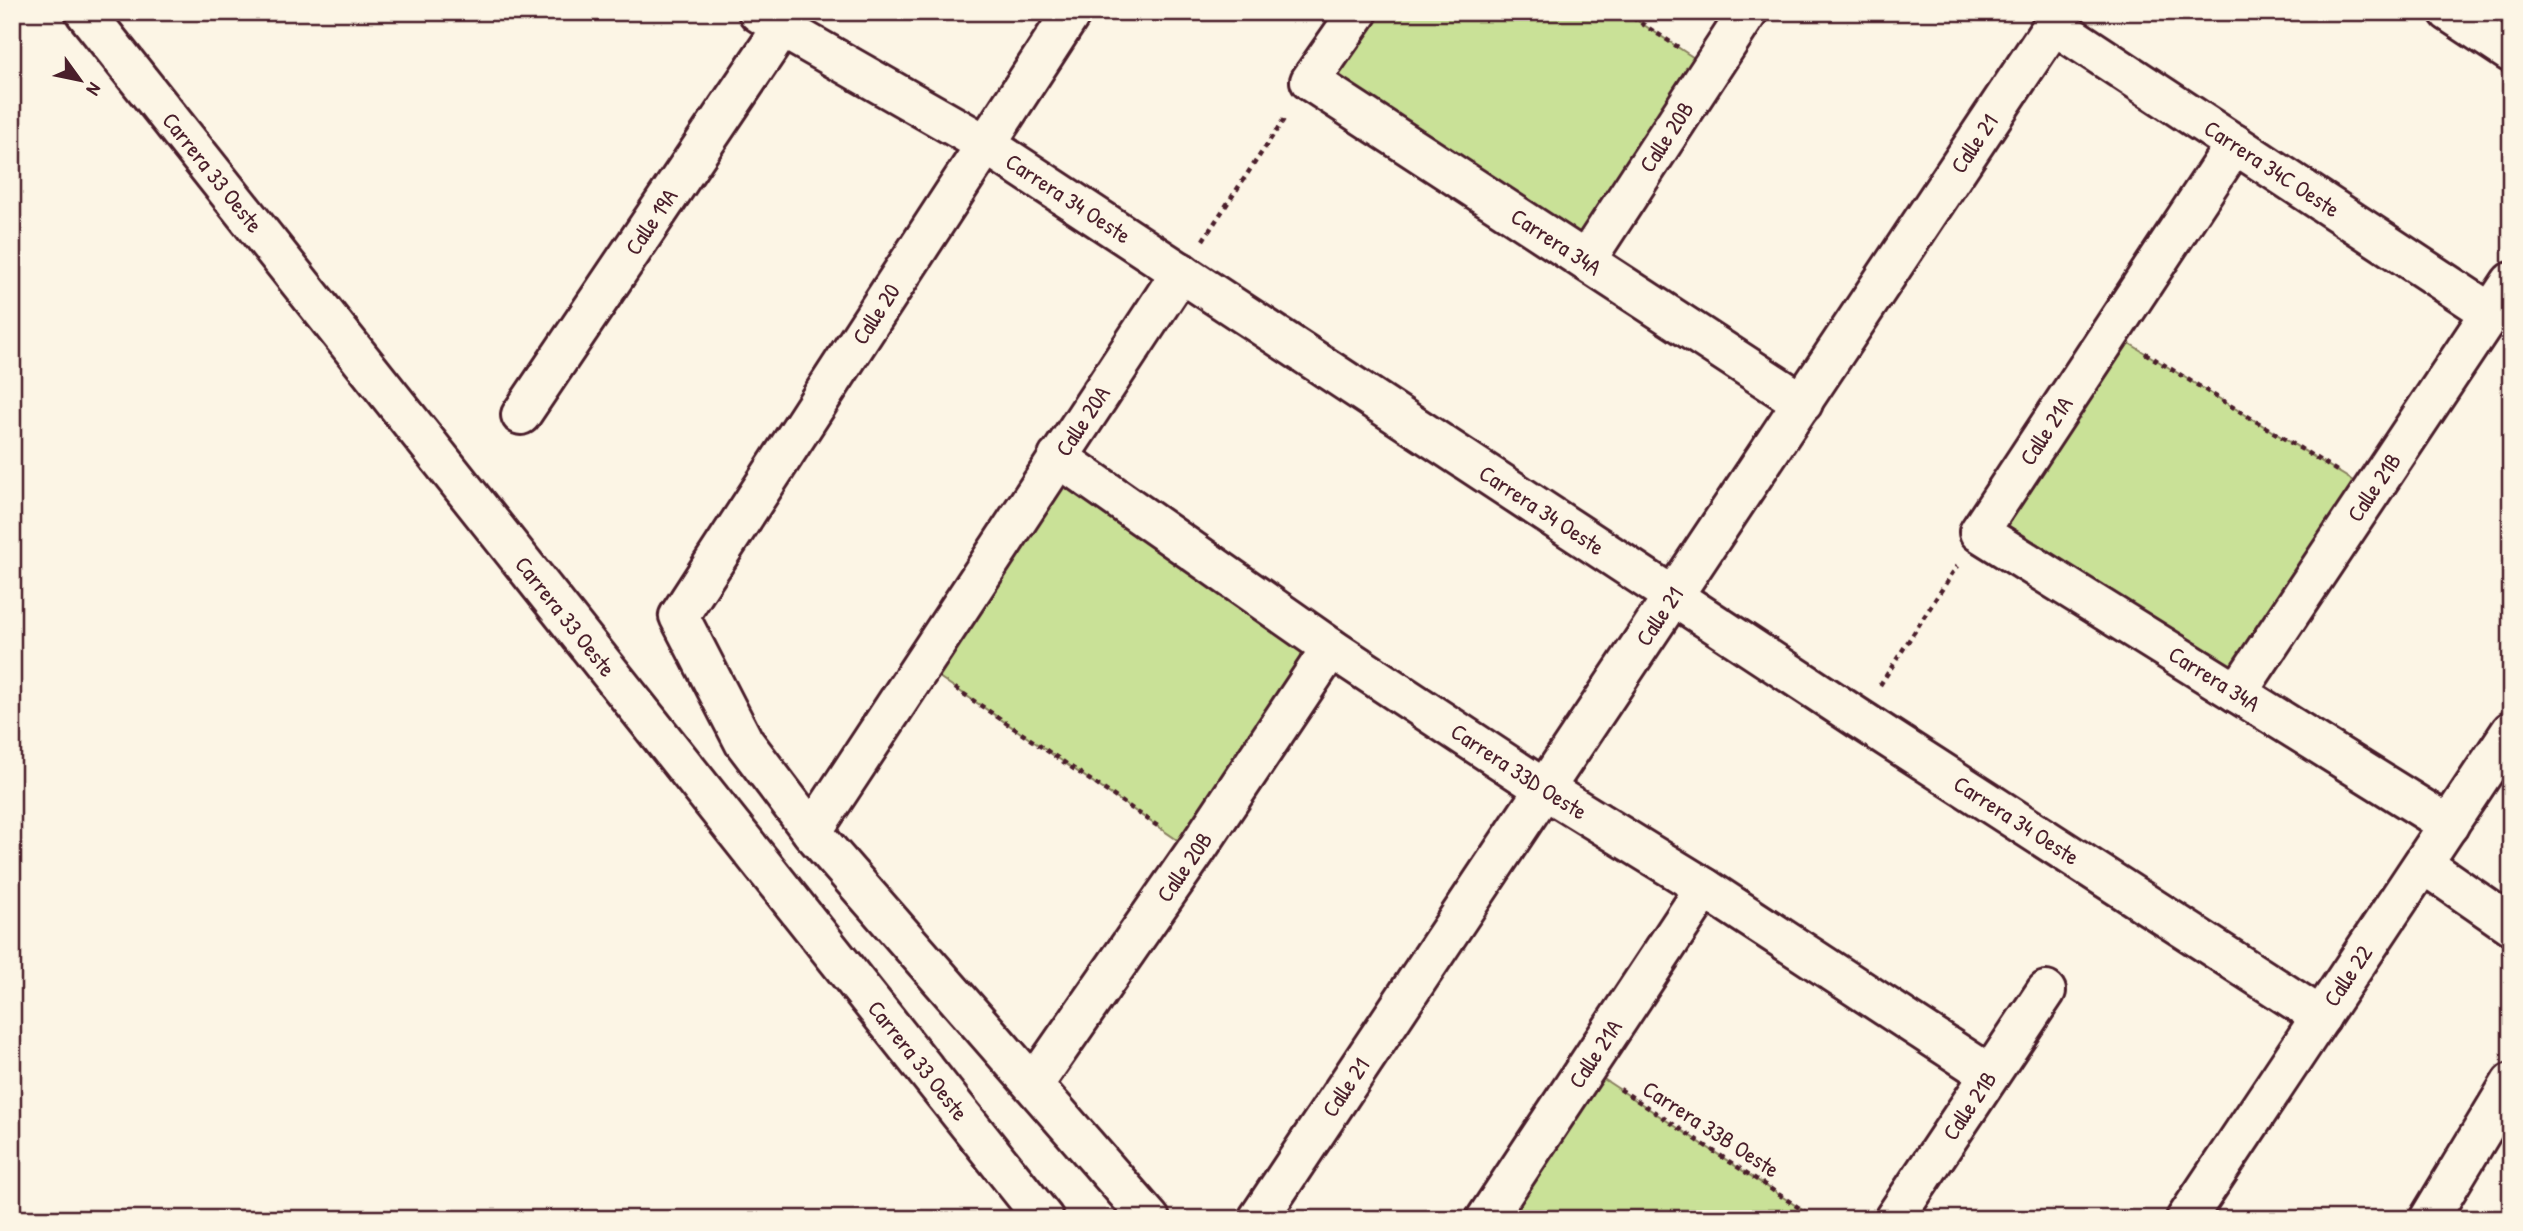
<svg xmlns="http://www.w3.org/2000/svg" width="2523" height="1231" font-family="'Patrick Hand',sans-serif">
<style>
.green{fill:#c9e197;stroke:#8a8061;stroke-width:2}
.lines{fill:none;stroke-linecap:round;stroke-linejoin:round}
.minor-casing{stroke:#4a1f2b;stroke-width:44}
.path{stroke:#4a1f2b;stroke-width:4.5;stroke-dasharray:5 5;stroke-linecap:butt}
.minor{stroke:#fcf5e5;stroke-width:38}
.labels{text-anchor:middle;stroke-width:6;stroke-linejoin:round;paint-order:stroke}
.street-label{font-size:23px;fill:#4a1f2b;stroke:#fcf5e5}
</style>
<rect width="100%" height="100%" fill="#fcf5e5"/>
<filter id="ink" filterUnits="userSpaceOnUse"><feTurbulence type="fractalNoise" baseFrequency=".0143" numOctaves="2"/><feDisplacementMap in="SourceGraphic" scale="14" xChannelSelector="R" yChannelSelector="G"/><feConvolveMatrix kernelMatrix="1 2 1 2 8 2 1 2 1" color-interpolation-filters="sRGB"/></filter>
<g filter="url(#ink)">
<g class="green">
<path d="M 1358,12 L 1624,12 L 1711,69 L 1586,260 L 1310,81 Z"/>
<path d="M 2111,332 L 2371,492 L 2237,693 L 1979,532 Z"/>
<path d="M 1058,457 L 1331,648 L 1195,852 L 923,666 Z"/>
<path d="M 1587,1068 L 1816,1219 L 1486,1219 Z"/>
</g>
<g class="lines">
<g class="minor-casing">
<g id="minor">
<path id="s1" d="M 85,12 L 1044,1219"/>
<path id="s2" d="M 758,12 L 782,28 L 987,145 L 1858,718 L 2321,1017"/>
<path d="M 1072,12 L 679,616 L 744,742 L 812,832 L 1150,1219"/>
<path id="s3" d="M 1358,12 L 1310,81 L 1803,403"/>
<path d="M 2449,12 L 2511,53"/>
<path id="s4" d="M 2054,25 L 2491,313"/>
<path id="s5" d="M 2235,144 L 1979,532 L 2449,825"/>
<path id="s6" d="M 1586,260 L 1748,12"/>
<path id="s7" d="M 521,415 L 782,28"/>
<path id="s8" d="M 1058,457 L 1331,648 L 1546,790 L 1705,888 L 1989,1074"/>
<path id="s9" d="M 2237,693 L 2511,282"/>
<path id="s10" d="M 812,832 L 1181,272"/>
<path d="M 2423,864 L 2511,925"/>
<path id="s11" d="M 1034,1084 L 1195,852 L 1331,648"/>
<path id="s12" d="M 1258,1219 L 2062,12"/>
<path id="s13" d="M 1486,1219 L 1705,888"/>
<path id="s14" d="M 1894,1219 L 2046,991"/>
<path id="s15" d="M 2186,1219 L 2511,731"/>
<path d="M 2429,1219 L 2511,1083"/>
</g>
</g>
<g class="path">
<path d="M 1624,12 L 1678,47"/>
<path d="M 1203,240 L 1286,116"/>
<path d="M 2145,353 L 2337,471"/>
<path d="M 1880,685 L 1957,566"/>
<path d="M 955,688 L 1162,829"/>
<path d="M 1620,1089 L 1816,1219"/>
</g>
<use href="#minor" class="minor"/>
</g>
</g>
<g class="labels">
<g class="street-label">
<text dy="8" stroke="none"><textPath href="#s6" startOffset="147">Calle 20B</textPath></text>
<text dy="8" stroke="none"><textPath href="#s12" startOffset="1292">Calle 21</textPath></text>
<text dy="8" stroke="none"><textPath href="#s4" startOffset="261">Carrera 34C Oeste</textPath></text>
<text dy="8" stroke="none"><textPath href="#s1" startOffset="205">Carrera 33 Oeste</textPath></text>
<text dy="8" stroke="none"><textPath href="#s2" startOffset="362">Carrera 34 Oeste</textPath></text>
<text dy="8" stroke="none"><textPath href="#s7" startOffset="233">Calle 19A</textPath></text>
<text dy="8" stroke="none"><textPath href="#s3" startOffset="378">Carrera 34A</textPath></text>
<text transform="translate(876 314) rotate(-57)" y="8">Calle 20</text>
<text dy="8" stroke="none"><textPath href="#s10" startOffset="492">Calle 20A</textPath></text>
<text transform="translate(2046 431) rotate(-57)" y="8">Calle 21A</text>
<text dy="8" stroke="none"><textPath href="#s9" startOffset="247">Calle 21B</textPath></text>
<text dy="8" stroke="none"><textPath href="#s2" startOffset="929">Carrera 34 Oeste</textPath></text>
<text dy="8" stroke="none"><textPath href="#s1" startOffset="772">Carrera 33 Oeste</textPath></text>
<text dy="8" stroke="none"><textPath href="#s12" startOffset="724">Calle 21</textPath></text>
<text dy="8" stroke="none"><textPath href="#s5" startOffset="742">Carrera 34A</textPath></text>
<text dy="8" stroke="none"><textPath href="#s8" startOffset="558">Carrera 33D Oeste</textPath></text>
<text dy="8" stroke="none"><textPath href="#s2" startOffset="1496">Carrera 34 Oeste</textPath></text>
<text dy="8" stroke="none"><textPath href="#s11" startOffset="264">Calle 20B</textPath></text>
<text dy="8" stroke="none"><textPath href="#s15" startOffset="292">Calle 22</textPath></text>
<text dy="8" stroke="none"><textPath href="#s13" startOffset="198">Calle 21A</textPath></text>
<text dy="8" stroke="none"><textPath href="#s1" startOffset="1339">Carrera 33 Oeste</textPath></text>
<text dy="8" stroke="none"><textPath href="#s12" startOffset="158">Calle 21</textPath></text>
<text dy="8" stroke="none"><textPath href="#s14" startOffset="136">Calle 21B</textPath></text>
<text transform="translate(1711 1129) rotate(33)" y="8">Carrera 33B Oeste</text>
</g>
</g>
<rect width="2523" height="1231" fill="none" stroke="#fcf5e5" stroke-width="42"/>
<rect x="21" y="21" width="2481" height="1189" fill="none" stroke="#4a1f2b" stroke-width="2.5" filter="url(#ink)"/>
<g transform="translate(80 80) rotate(123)" stroke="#fcf5e5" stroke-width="5" paint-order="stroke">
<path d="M0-5L12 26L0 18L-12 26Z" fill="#4a1f2b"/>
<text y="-10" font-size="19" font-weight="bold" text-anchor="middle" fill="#4a1f2b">N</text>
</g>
</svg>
